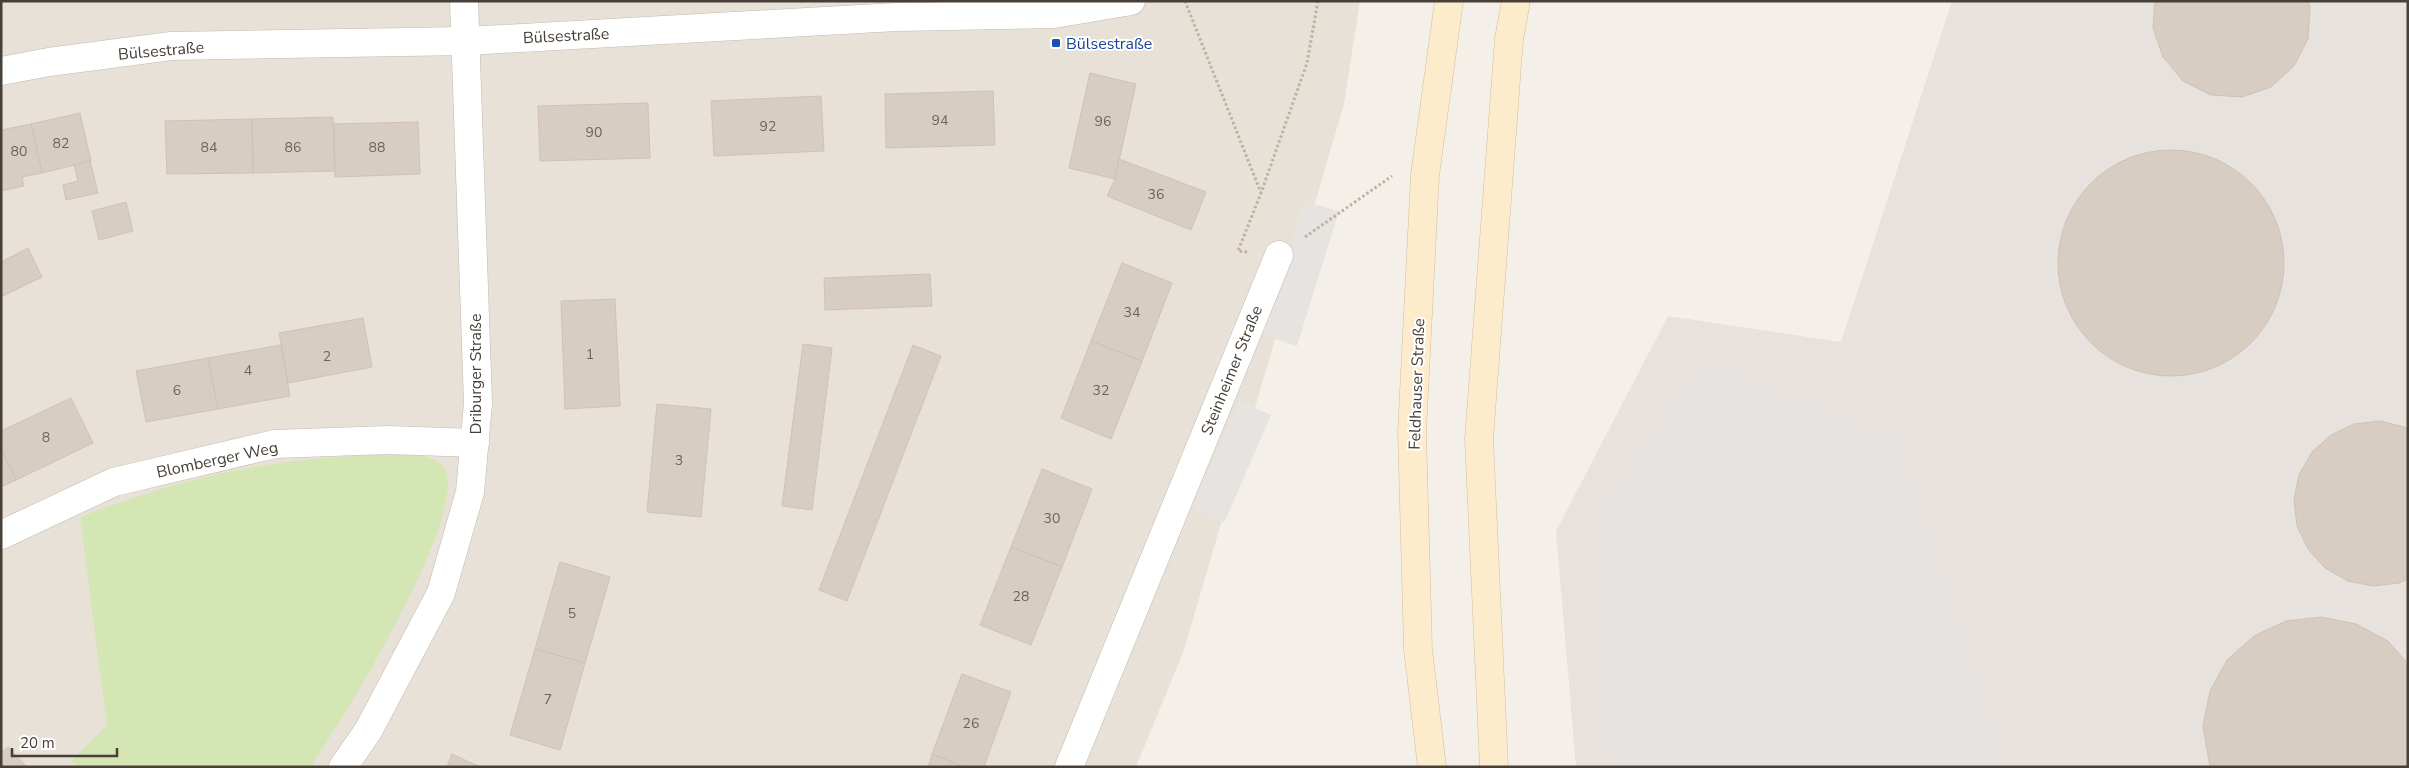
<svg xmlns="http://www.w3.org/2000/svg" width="2409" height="768" font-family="'Nunito Sans',sans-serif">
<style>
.residential{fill:#e8e1d8}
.industrial{fill:#e7e2de}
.green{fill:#d4e6b4}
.parking{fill:#e6e3e1}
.building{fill:#d8cdc2;stroke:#d0c2b3}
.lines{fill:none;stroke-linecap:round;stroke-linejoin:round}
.street-casing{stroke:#c2baaf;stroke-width:29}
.secondary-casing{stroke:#d2be9b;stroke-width:29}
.path{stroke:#c0b19e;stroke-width:3;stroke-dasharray:2.5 2.5;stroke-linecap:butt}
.street{stroke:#fff;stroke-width:28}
.secondary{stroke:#fceccb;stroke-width:28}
.transit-dot{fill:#1a4fb4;stroke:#fff;stroke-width:2}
.labels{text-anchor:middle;stroke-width:4;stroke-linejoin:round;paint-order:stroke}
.number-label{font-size:14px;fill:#6c635a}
.street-label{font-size:16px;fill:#484038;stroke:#fff}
.transit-label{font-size:16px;fill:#164399;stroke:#fff;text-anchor:start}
</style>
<rect width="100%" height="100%" fill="#f4f0e9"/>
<path class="residential" d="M 1,1 L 1360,1 L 1344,104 L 1184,650 L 1136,767 L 1,767 Z"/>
<path class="industrial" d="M 1952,1 L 2408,1 L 2408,767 L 1576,767 L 1556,531 L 1668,316 L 1841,342 Z"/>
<path class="green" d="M 369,455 C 390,455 431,449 444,468 C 472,510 340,726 310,767 L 77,767 L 71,761 L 107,726 L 80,517 C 125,500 171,485 218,474 C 267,463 318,458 369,455 Z"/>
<g class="parking">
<path d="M 1304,201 L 1339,211 L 1297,346 L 1262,335 Z"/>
<path d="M 1702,367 L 1893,440 L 2004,767 L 1614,767 L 1598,526 Z"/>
<path d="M 1239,401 L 1271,415 L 1224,523 L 1192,509 Z"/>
</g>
<g class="building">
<path d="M 2155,1 L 2308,1 L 2310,8 L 2308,39 L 2294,66 L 2271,87 L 2242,97 L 2211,95 L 2183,81 L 2163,57 L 2153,28 Z"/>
<path d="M 1090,73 L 1136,84 L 1115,179 L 1069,168 Z"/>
<path d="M 993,91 L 995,145 L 886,148 L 885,94 Z"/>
<path d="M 821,96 L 824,151 L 714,156 L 711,101 Z"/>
<path d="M 648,103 L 650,158 L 540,161 L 538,106 Z"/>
<path d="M 80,113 L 91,161 L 42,173 L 31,124 Z"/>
<path d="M 333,117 L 335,171 L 253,173 L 252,119 Z"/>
<path d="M 252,119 L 253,173 L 167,174 L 165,121 Z"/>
<path d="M 418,122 L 420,174 L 335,177 L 334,124 Z"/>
<path d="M 31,124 L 42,173 L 22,177 L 24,186 L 1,191 L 1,130 Z"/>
<circle cx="2171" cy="263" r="113"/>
<path d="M 1119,159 L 1206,192 L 1191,230 L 1107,196 L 1115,179 Z"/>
<path d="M 90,161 L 98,193 L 66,200 L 63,185 L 78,181 L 74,165 Z"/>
<path d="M 126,202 L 133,231 L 99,240 L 92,211 Z"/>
<path d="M 28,248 L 42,277 L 1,297 L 1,262 Z"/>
<path d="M 1122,263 L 1172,283 L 1142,361 L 1091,341 Z"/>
<path d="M 930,274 L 932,306 L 825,310 L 824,278 Z"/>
<path d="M 615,299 L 620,406 L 565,409 L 561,301 Z"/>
<path d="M 363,318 L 372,367 L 288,383 L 279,333 Z"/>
<path d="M 1091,341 L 1142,361 L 1111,439 L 1061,418 Z"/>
<path d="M 803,344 L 832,348 L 812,510 L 782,506 Z"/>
<path d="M 281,345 L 290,396 L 218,409 L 208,358 Z"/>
<path d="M 913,345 L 941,356 L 847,601 L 819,590 Z"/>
<path d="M 208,358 L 218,409 L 146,422 L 136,371 Z"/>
<path d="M 71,398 L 93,443 L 16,480 L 1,448 L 1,431 Z"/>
<path d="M 657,404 L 711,409 L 701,517 L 647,512 Z"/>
<path d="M 2380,421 L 2408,428 L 2408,579 L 2399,583 L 2373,586 L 2348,581 L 2325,568 L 2308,549 L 2297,526 L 2294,500 L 2299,475 L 2312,452 L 2331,435 L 2354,424 Z"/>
<path d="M 1,448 L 16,480 L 1,487 Z"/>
<path d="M 1042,469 L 1092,489 L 1062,567 L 1011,547 Z"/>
<path d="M 1011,547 L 1062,567 L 1031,645 L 980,625 Z"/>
<path d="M 560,562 L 610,577 L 585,663 L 535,649 Z"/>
<path d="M 2321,617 L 2356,624 L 2388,641 L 2408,664 L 2408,767 L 2210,767 L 2203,726 L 2210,691 L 2227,660 L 2254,636 L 2286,621 Z"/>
<path d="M 535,649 L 585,663 L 560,750 L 510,735 Z"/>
<path d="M 962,674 L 1011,692 L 984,767 L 965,767 L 932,754 Z"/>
<path d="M 8,747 L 27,767 L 1,767 L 1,753 Z"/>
<path d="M 452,754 L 480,767 L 447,767 Z"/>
<path d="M 932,754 L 965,767 L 928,767 Z"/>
</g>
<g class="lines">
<g class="street-casing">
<g id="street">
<path d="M 1,71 L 49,62 L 171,46 L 466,41 L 896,17 L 1054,14 L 1131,1"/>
<path d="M 1,535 L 114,482 L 275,444 L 388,440 L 475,443"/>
<path d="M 343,767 L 368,731 L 441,593 L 470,492 L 478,403 L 464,1"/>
<path d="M 1069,767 L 1279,255"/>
</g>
</g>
<g class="secondary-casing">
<g id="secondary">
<path d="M 1432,767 L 1418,649 L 1412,432 L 1425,175 L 1449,1"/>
<path d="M 1494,767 L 1479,439 L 1509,39 L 1516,1"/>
</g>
</g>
<g class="path">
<path d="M 1185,1 L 1261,193"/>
<path d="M 1305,237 L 1392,176"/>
<path d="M 1247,252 L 1238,251 L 1261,193 L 1307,63 L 1318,1"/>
</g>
<use href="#street" class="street"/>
<use href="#secondary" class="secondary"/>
</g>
<rect class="transit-dot" x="1051" y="38" width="10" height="10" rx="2.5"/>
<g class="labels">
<g class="number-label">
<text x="940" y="125">94</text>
<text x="1103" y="126">96</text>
<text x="768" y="131">92</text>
<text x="594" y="137">90</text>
<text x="61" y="148">82</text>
<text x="209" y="152">84</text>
<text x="293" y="152">86</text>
<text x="377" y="152">88</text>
<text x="19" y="156">80</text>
<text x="1156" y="199">36</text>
<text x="1132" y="317">34</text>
<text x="590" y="359">1</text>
<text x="327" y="361">2</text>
<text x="248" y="375">4</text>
<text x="177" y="395">6</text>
<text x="1101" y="395">32</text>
<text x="46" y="442">8</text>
<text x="679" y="465">3</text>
<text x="1052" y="523">30</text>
<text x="1021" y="601">28</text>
<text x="572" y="618">5</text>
<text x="548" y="704">7</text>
<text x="971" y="728">26</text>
</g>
<g class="street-label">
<text transform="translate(566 35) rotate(-3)" y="6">Bülsestraße</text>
<text transform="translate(161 50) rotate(-5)" y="6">Bülsestraße</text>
<text transform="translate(1231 370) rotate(-68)" y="6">Steinheimer Straße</text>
<text transform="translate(475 374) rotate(-90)" y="6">Driburger Straße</text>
<text transform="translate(1416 384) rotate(-88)" y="6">Feldhauser Straße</text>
<text transform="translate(217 459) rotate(-12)" y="6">Blomberger Weg</text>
</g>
<g class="transit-label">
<text x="1066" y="49">Bülsestraße</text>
</g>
</g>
<rect width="2409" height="768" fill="none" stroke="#484038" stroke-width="5"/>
<path d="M12 748v8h105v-8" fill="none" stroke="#484038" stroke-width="2.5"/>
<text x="20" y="748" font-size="15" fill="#484038" stroke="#ffffff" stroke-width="4" paint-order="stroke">20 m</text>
</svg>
